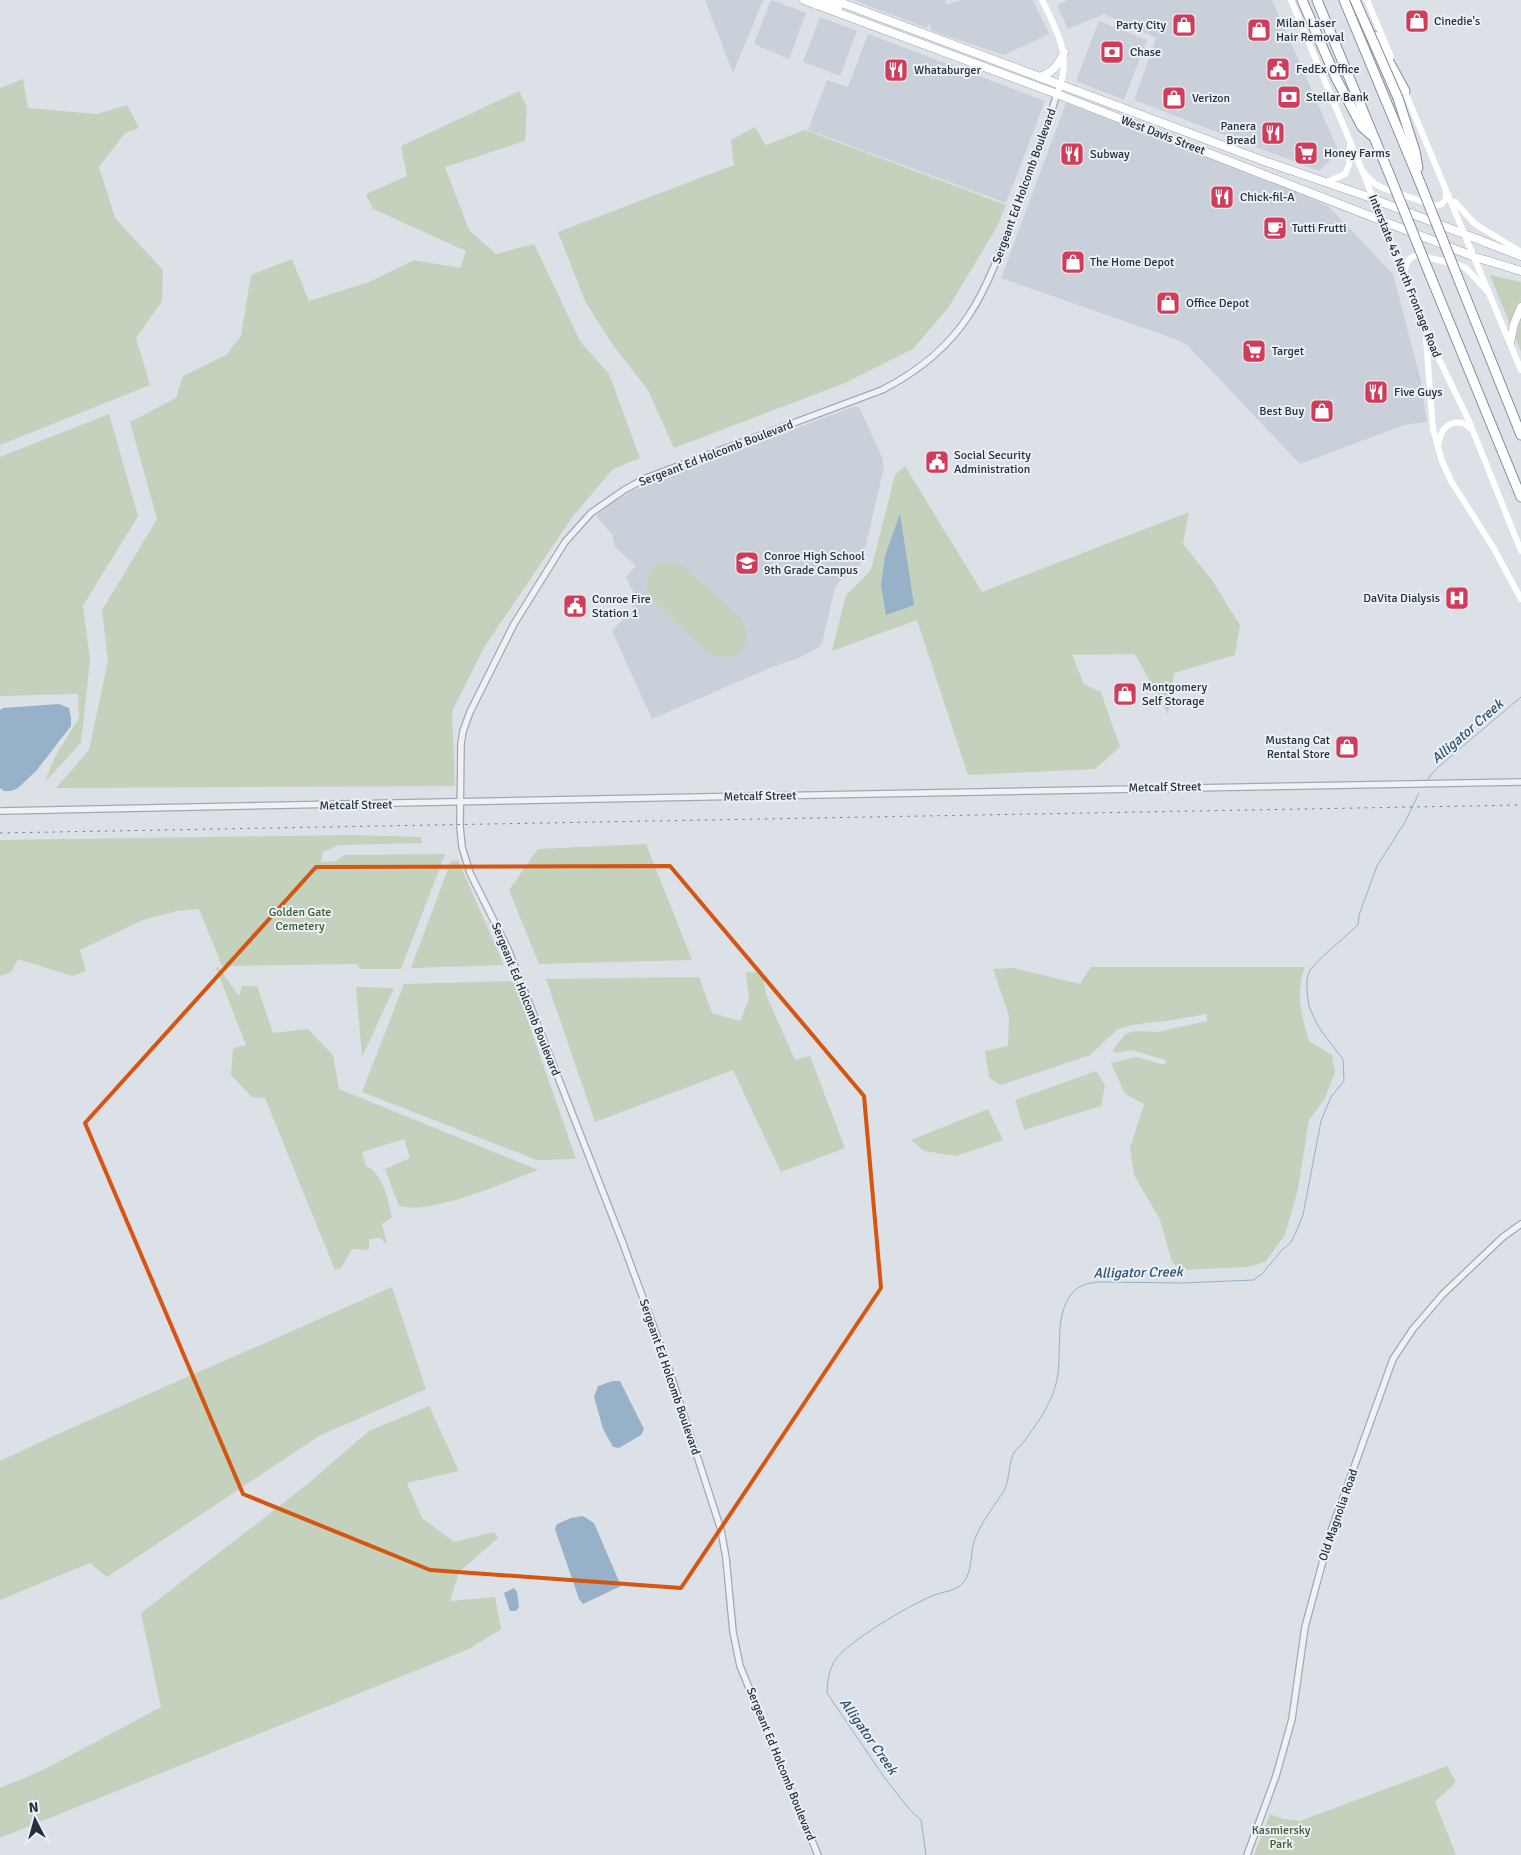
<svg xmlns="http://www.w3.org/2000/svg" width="1521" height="1855" font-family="Signika,sans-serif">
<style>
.built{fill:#cad0d9}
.green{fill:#c3d1bd}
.water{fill:#96b1c8}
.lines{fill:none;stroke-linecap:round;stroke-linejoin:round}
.stream{stroke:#96b1c8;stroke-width:1}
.tertiary-casing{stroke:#a2a8b1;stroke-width:8}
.primary-casing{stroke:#9ba6b3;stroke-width:9}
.motorway-casing{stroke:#838f9e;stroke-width:11}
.tertiary{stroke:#eff1f5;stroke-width:5.5}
.secondary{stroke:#fff;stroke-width:6}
.primary{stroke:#fff;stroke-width:8}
.motorway{stroke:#fff;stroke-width:9}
.rail{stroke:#758191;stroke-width:1;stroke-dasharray:2.5 5;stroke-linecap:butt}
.motorway-bridge-casing{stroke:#838f9e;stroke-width:11;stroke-linecap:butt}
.motorway-bridge{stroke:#fff;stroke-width:9}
.marked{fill:none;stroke:#d55511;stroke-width:4;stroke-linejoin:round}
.labels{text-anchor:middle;stroke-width:4;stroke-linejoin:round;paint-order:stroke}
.poi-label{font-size:12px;fill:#262f3d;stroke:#ebf0f4;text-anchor:start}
.street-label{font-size:12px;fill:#262f3d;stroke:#ebf0f4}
.park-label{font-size:12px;fill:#3c5933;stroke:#ebf0f4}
.water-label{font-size:14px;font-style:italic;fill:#2f5172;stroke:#ebf0f4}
</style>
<rect width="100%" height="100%" fill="#dce1e7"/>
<g class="built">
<path d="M 705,0 L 763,0 L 733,73 Z"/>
<path d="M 771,0 L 806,13 L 789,59 L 754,44 Z"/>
<path d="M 853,0 L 945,0 L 947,5 L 961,0 L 1033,0 L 1049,34 L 1004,55 L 932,31 L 929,23 L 927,28 Z"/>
<path d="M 1068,0 L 1272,0 L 1339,152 L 1319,171 L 1134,100 L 1156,38 L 1104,14 L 1068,29 L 1057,5 Z"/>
<path d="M 820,17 L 857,31 L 840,76 L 803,62 Z"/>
<path d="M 1099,21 L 1147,40 L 1124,100 L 1076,81 Z"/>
<path d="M 868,34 L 1045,101 L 1006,203 L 808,130 L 827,80 L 848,87 Z"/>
<path d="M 1066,103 L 1268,179 L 1329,207 L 1393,274 L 1421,381 L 1427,422 L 1404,425 L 1300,464 L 1187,345 L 1175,339 L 1001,278 Z"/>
<path d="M 855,406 L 858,407 L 861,411 L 882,457 L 884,467 L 862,562 L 858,567 L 838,583 L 835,588 L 822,643 L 819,647 L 799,658 L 772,667 L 652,719 L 612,631 L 632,610 L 633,592 L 626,577 L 636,566 L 615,547 L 612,534 L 596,516 L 611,503 L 636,489 Z"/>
</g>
<g class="green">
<path d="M 23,79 L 28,108 L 97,114 L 127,105 L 139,128 L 125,133 L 99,167 L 115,218 L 163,270 L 162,301 L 136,338 L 150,385 L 0,445 L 0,88 Z"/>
<path d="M 519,91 L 527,107 L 525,141 L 445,167 L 469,230 L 496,254 L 534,244 L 580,341 L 609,374 L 640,458 L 613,469 L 573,516 L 485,646 L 452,711 L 455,786 L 56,788 L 89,750 L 108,661 L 102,610 L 157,519 L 130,422 L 176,398 L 183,376 L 226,355 L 241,336 L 251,275 L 292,259 L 309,301 L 369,282 L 414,260 L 460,268 L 466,251 L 373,209 L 366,194 L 407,176 L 401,146 Z"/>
<path d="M 755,127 L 766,145 L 805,130 L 1006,205 L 997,227 L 948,308 L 913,349 L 845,383 L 674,448 L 648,390 L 615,348 L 586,303 L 558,232 L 734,165 L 731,140 Z"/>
<path d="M 1490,275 L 1521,282 L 1521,352 Z"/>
<path d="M 109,414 L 138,516 L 83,606 L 90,660 L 81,743 L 44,783 L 57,753 L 79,718 L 78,694 L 0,696 L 0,457 Z"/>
<path d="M 905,466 L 982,592 L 1189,512 L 1183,544 L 1212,580 L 1240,625 L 1235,655 L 1174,673 L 1168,714 L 1135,654 L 1072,655 L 1084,684 L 1101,692 L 1120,747 L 1095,769 L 968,775 L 917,620 L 832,651 L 846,595 L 871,570 L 895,475 Z"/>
<path d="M 672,561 L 682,565 L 742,620 C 744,626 748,632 747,639 C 744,658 723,661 709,653 L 651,598 C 641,578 650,564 672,561 Z"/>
<path d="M 352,835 L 421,837 L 422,843 L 339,845 L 323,852 L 321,862 L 335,861 L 345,855 L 445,854 L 401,969 L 360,969 L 357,964 L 222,966 L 199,909 L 177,911 L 143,920 L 80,950 L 86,971 L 72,976 L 18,959 L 11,972 L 0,976 L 0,840 Z"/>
<path d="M 646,844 L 692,960 L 539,964 L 509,890 L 538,849 Z"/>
<path d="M 458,860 L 504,965 L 411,968 L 451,861 Z"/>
<path d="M 218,967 L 239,996 L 242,986 L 257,986 L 273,1033 L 308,1029 L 333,1055 L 339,1089 L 538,1170 C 504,1182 433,1215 399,1206 L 385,1169 L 410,1158 L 404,1139 L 362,1152 L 366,1166 C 385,1176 387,1198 392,1217 L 382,1224 L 387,1244 L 379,1238 L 369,1239 L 369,1250 L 352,1249 L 341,1268 L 335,1270 L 265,1098 L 252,1097 L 231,1075 L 233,1048 L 246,1045 L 216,968 Z"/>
<path d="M 1091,967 L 1305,967 C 1295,995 1301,1013 1309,1041 L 1332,1055 L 1335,1072 L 1325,1098 L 1309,1120 L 1298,1189 L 1285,1235 L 1265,1262 L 1248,1267 L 1181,1270 L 1172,1262 L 1160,1220 L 1134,1175 L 1130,1148 L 1144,1104 L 1125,1094 L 1111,1063 L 1136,1057 L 1165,1065 L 1166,1060 L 1131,1050 L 1115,1053 L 1113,1050 L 1125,1034 L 1135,1031 L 1158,1032 L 1207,1021 L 1207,1014 L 1172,1020 L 1132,1025 L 1118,1029 L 1090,1055 L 1001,1085 L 989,1078 L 985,1051 L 1008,1046 L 1009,1016 L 993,969 L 1014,968 L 1080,984 Z"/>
<path d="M 746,972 L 762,973 L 767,997 L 795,1060 L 810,1056 L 845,1148 L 781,1172 L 733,1070 L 595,1122 L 546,979 L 699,977 L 712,1013 L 740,1021 L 749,999 Z"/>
<path d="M 514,981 L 576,1159 L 537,1160 L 362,1092 L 404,984 Z"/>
<path d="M 356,987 L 394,988 L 362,1057 Z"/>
<path d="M 1096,1071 L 1105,1085 L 1101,1106 L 1024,1130 L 1015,1100 Z"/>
<path d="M 988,1109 L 1003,1140 L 956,1156 L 924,1151 L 911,1140 Z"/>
<path d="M 392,1287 L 426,1389 L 319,1436 L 107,1577 L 90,1563 L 0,1600 L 0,1461 L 51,1437 Z"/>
<path d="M 429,1406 L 459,1471 L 407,1483 L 422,1518 L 454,1542 L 494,1532 L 498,1538 L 459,1572 L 450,1601 L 495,1597 L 501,1629 L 469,1649 L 0,1838 L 0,1788 L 43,1770 L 161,1707 L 141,1613 L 304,1487 L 369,1431 Z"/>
<path d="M 1447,1766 L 1456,1782 L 1435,1802 L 1456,1855 L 1254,1855 L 1270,1814 L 1283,1819 L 1300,1821 Z"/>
</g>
<g class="water">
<path d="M 900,514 L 914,605 L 886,615 L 881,585 L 885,556 Z"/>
<path d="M 59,704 L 69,708 L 71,717 L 71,726 L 36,771 L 18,788 L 11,791 L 4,791 L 0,788 L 0,710 L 3,708 Z"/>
<path d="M 613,1381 L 620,1381 L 644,1429 L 641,1435 L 619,1448 L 613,1447 L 603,1429 L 594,1397 L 598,1386 Z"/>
<path d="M 583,1516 L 594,1523 L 621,1586 L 583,1604 L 579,1599 L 555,1529 L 557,1524 L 571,1518 Z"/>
<path d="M 514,1588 L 517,1592 L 519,1607 L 516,1611 L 510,1611 L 504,1593 Z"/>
</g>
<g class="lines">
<g class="stream">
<path d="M 1427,780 L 1437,768 L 1521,697"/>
<path d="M 926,1855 L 921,1820 L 910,1810 L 884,1777 L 827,1693 C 827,1682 829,1670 835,1660 C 850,1640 908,1606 932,1596 C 943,1591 955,1592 963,1583 C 974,1570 969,1551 976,1536 C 983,1520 994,1506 1004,1491 C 1010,1480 1008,1462 1015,1451 C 1017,1448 1021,1446 1023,1443 C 1036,1425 1050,1406 1056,1384 C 1063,1357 1054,1324 1068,1299 C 1075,1286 1086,1283 1099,1282 L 1183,1283 L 1253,1280 L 1262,1274 L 1281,1251 L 1291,1242 L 1296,1232 L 1303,1215 L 1321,1121 L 1331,1097 L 1344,1081 L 1343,1059 L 1322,1032 L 1315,1020 L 1309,1006 L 1307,992 L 1307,979 L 1310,970 L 1321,958 L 1358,925 L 1359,915 L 1377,866 L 1405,822 L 1419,793"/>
</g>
<g class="tertiary-casing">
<g id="tertiary">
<path d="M 0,811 C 507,802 1014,788 1521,782"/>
<path d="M 818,1855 L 740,1666 L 733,1632 L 726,1558 L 721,1530 L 668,1366 L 622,1241 L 508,949 L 470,873 L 462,847 L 460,826 L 461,744 L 463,731 L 470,712 L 514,624 L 565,542 L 591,513 L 624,490 L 646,478 L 882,390 C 968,346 986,291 1017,206 C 1031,169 1045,132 1057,94"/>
<path d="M 1247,1855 L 1276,1776 L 1292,1719 L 1305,1627 L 1331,1531 L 1393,1359 L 1413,1329 L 1443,1294 L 1503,1237 L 1521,1224"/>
</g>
</g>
<g class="primary-casing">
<g id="primary">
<path d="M 804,0 L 1057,94 L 1475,257 L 1521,271"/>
<path d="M 834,0 L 1264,161 L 1363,195 L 1521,256"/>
<path d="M 816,5 C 822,0 831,3 839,6"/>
<path d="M 1040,77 C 1053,72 1059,65 1064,52"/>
<path d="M 1510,343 L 1514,324 L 1521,307"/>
</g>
</g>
<g class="motorway-casing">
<g id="motorway">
<path d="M 1302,0 L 1336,78 L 1362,127 L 1371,135"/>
<path d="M 1317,0 L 1388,171"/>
<path d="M 1344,0 L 1421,185"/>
<path d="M 1375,36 L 1405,91"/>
<path d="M 1398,98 L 1415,151 L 1418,168"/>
<path d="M 1430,275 L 1521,497"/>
<path d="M 1460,283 L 1521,435"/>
</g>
</g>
<use href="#tertiary" class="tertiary"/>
<g class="secondary">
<path d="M 1042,0 C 1058,33 1073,57 1057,94"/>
<path d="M 1291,0 L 1362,170 L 1425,330 L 1469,421 L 1521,551"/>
<path d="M 1367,0 L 1391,57"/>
<path d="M 1403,87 L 1521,370"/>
<path d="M 1364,173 L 1375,184 L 1385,189 L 1436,206 L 1442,204 L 1446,199 L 1446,192"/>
<path d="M 1327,182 L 1345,174 L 1349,165 L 1350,146"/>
<path d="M 1455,202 L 1475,224 L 1521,252"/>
<path d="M 1404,274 C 1406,264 1407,257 1418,255 L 1459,265 L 1466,268 L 1487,291"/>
<path d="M 1426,338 L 1433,429 L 1442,461 L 1451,481 L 1493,547 L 1521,599"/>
<path d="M 1438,444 C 1440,439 1441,432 1444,429 C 1451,421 1463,420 1470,428"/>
</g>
<use href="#primary" class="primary"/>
<use href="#motorway" class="motorway"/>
<path class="rail" d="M 0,833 L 1521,805"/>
<g class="motorway-bridge-casing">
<g id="motorway-bridge">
<path d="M 1355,0 L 1398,98"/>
<path d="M 1388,171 L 1430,275"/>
<path d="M 1421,185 L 1460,283"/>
</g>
</g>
<use href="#motorway-bridge" class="motorway-bridge"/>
</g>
<path class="marked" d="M 670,866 L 864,1096 L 881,1288 L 681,1588 L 430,1570 L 243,1494 L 85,1123 L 316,867 Z"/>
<defs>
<g id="shop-square" transform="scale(1.25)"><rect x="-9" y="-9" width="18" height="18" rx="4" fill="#d13c5b" stroke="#ebf0f4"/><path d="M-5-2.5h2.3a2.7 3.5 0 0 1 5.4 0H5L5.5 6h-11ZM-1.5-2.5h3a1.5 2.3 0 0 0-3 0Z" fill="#fff"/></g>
<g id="bank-square" transform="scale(1.25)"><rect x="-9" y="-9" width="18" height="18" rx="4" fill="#d13c5b" stroke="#ebf0f4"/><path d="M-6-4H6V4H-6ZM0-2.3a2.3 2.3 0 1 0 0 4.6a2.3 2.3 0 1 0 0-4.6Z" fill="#fff"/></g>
<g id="civic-square" transform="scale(1.25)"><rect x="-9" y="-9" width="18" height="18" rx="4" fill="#d13c5b" stroke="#ebf0f4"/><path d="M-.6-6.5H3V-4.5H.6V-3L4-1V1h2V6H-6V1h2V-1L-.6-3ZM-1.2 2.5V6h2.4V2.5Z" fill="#fff"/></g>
<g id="restaurant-square" transform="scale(1.25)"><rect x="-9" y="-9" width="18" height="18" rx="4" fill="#d13c5b" stroke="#ebf0f4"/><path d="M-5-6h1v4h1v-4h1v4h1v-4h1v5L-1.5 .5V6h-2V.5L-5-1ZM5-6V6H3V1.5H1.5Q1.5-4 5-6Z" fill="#fff"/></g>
<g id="supermarket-square" transform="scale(1.25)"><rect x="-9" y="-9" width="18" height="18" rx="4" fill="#d13c5b" stroke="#ebf0f4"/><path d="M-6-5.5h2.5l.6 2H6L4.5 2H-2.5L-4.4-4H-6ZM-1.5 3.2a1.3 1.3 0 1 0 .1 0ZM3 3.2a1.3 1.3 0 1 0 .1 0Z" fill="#fff"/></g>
<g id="cafe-square" transform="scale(1.25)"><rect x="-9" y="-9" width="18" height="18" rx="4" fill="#d13c5b" stroke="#ebf0f4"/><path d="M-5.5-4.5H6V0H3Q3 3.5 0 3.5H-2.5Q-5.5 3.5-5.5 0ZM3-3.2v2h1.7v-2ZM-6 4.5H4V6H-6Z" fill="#fff"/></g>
<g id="school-square" transform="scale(1.25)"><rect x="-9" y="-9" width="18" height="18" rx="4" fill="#d13c5b" stroke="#ebf0f4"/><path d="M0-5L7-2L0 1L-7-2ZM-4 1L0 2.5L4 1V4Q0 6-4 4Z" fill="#fff"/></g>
<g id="hospital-square" transform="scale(1.25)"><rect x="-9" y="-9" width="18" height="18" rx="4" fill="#d13c5b" stroke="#ebf0f4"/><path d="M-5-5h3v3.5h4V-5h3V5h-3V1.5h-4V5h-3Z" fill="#fff"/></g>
</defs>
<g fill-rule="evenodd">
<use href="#shop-square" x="1417" y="21"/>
<use href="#shop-square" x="1184" y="25"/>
<use href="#shop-square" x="1259" y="30"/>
<use href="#bank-square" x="1112" y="52"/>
<use href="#civic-square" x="1278" y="69"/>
<use href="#restaurant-square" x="896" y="70"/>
<use href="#bank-square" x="1289" y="97"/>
<use href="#shop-square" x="1174" y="98"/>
<use href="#restaurant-square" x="1273" y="133"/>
<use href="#supermarket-square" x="1306" y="153"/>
<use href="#restaurant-square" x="1072" y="154"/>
<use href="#restaurant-square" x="1222" y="197"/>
<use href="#cafe-square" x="1275" y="228"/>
<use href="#shop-square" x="1073" y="262"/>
<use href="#shop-square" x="1168" y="303"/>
<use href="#supermarket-square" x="1254" y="351"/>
<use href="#restaurant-square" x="1376" y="392"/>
<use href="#shop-square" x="1322" y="411"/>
<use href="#civic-square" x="937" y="462"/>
<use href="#school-square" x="747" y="563"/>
<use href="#hospital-square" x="1457" y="598"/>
<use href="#civic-square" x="575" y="606"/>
<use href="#shop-square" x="1125" y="694"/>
<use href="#shop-square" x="1347" y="747"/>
</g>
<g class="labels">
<g class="poi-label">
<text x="1434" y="25">Cinedie's</text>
<text x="1276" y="27">Milan Laser<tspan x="1276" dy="14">Hair Removal</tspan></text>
<text x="1166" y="29" text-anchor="end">Party City</text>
<text x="1130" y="56">Chase</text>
<text x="1296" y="73">FedEx Office</text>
<text x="914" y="74">Whataburger</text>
<text x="1306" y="101">Stellar Bank</text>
<text x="1192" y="102">Verizon</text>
<text x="1256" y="130" text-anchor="end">Panera<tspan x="1256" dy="14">Bread</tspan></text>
<text x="1324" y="157">Honey Farms</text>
<text x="1090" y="158">Subway</text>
<text x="1240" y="201">Chick-fil-A</text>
<text x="1292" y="232">Tutti Frutti</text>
<text x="1090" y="266">The Home Depot</text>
<text x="1186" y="307">Office Depot</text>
<text x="1272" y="355">Target</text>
<text x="1394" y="396">Five Guys</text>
<text x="1304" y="415" text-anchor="end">Best Buy</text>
<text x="954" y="459">Social Security<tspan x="954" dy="14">Administration</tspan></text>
<text x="764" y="560">Conroe High School<tspan x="764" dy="14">9th Grade Campus</tspan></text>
<text x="1440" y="602" text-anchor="end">DaVita Dialysis</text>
<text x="592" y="603">Conroe Fire<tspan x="592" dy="14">Station 1</tspan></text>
<text x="1142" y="691">Montgomery<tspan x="1142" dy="14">Self Storage</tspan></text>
<text x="1330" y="744" text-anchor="end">Mustang Cat<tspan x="1330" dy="14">Rental Store</tspan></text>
</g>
<g class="street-label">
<text transform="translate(1163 135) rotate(21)" y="4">West Davis Street</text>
<text transform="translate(1024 186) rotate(-70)" y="4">Sergeant Ed Holcomb Boulevard</text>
<text transform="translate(1405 276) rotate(68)" y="4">Interstate 45 North Frontage Road</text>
<text transform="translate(716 453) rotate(-21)" y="4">Sergeant Ed Holcomb Boulevard</text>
<text transform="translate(1165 787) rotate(-1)" y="4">Metcalf Street</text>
<text transform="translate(760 796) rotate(-1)" y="4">Metcalf Street</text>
<text transform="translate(356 805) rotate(-1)" y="4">Metcalf Street</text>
<text transform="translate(526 999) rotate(68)" y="4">Sergeant Ed Holcomb Boulevard</text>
<text transform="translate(670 1377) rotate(71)" y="4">Sergeant Ed Holcomb Boulevard</text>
<text transform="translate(1338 1515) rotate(-71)" y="4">Old Magnolia Road</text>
<text transform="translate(781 1764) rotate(68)" y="4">Sergeant Ed Holcomb Boulevard</text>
</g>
<g class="park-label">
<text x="300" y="916">Golden Gate<tspan x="300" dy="14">Cemetery</tspan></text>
<text x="1281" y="1834">Kasmiersky<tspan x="1281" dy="14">Park</tspan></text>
</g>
<g class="water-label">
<text transform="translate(1467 731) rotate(-41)" y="5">Alligator Creek</text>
<text transform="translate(1138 1272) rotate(-1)" y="5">Alligator Creek</text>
<text transform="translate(869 1736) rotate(55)" y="5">Alligator Creek</text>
</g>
</g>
<g transform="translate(35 1820) rotate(354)" stroke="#ebf0f4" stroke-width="4" paint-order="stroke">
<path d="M0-4L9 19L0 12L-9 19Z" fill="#262f3d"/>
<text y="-8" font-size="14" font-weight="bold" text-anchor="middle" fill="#262f3d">N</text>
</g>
</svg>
